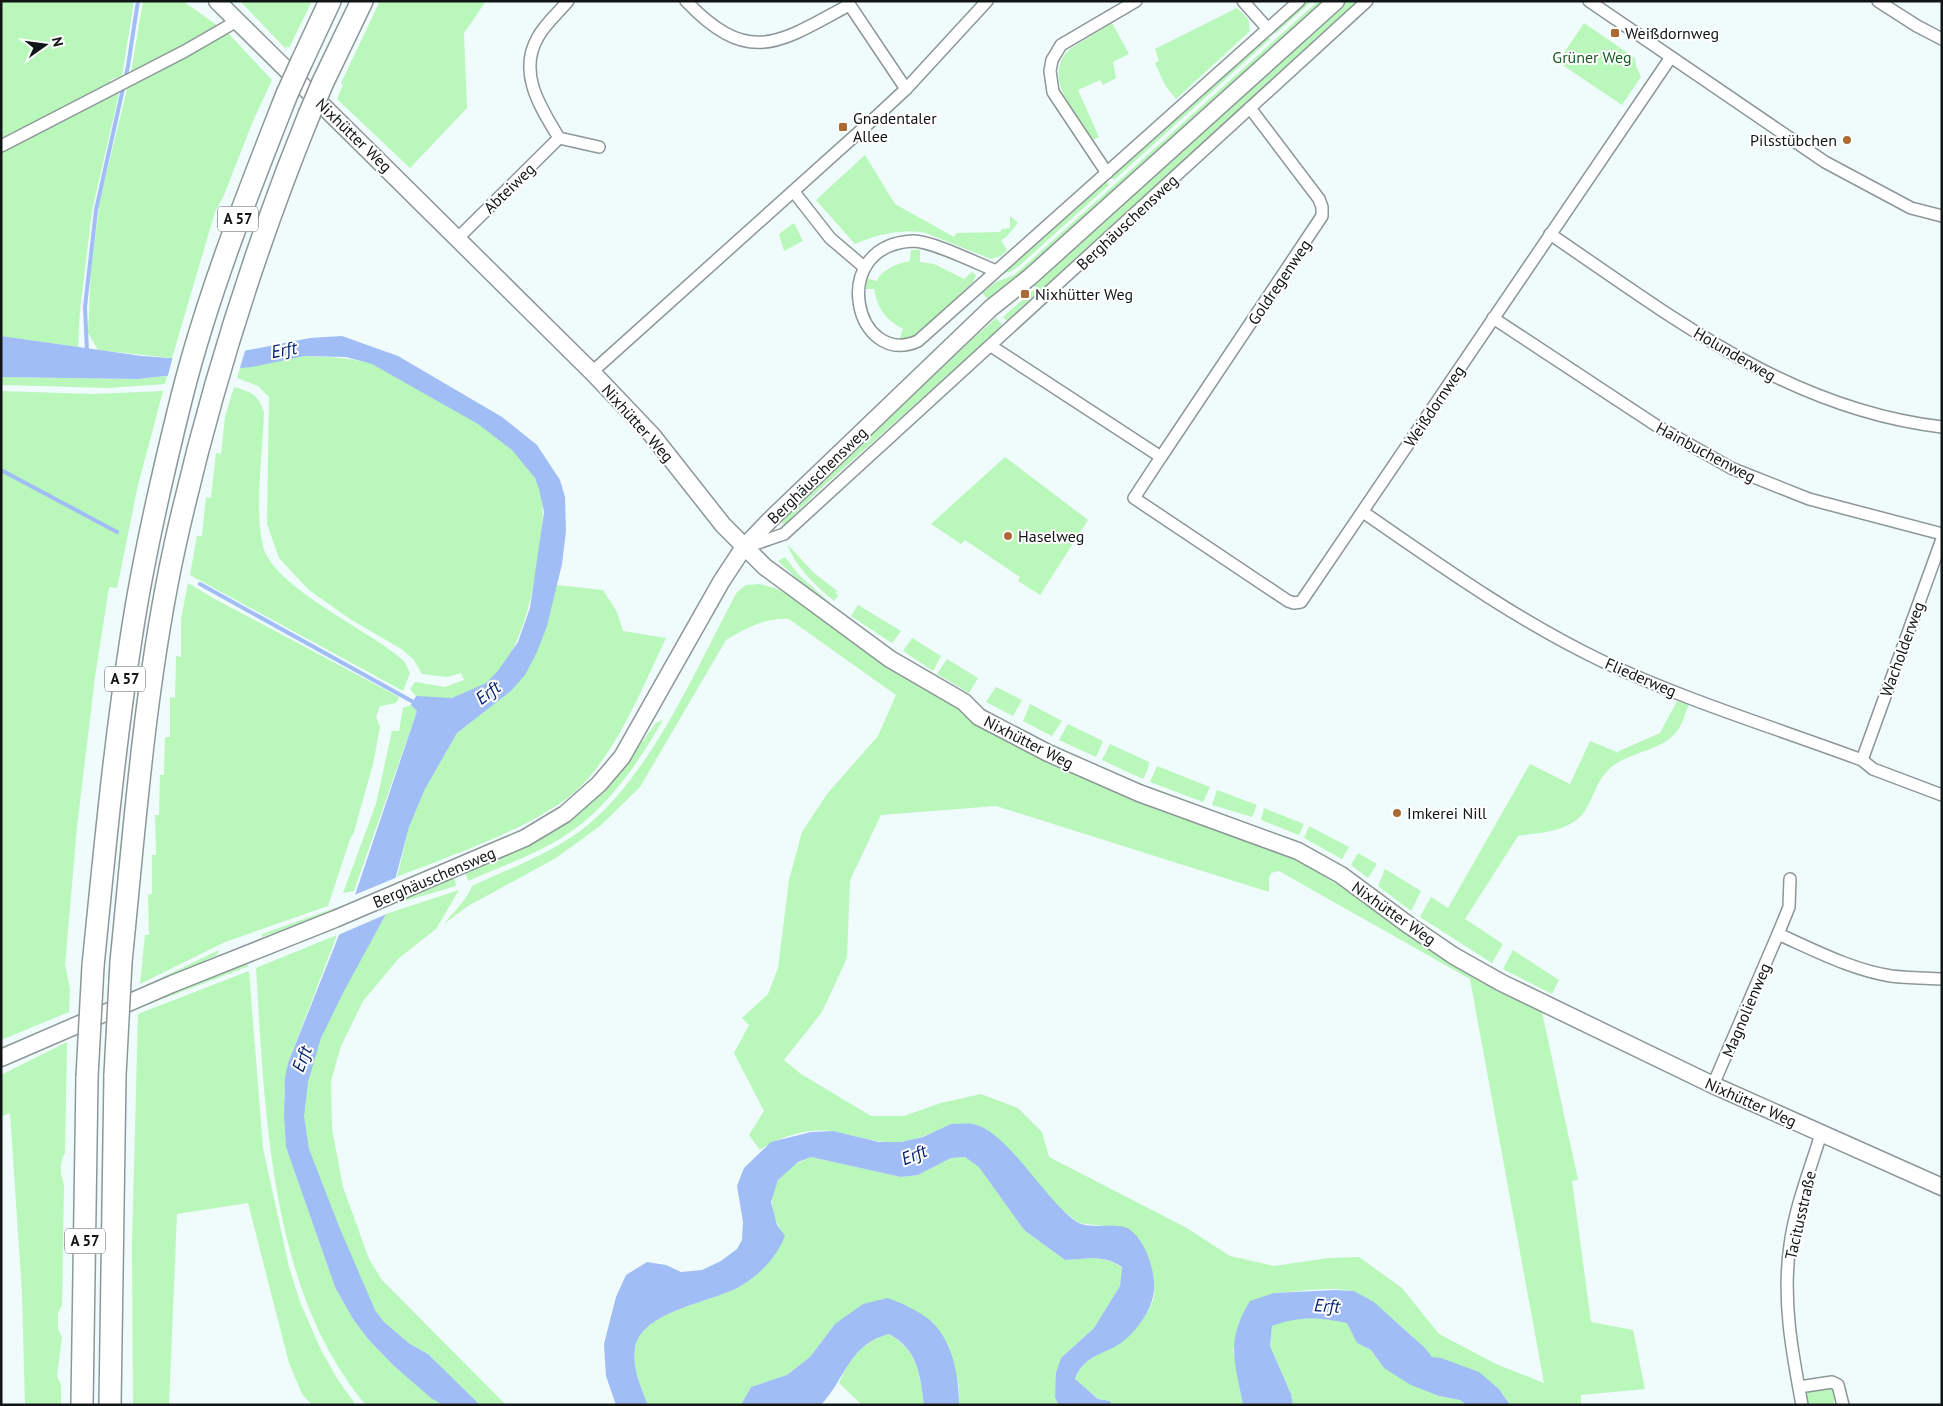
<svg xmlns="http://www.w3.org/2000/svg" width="1943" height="1406" font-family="'PT Sans',sans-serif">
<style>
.green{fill:#b9f7bb;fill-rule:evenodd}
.water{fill:#a0bdf6}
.pier{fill:#f0fbfc}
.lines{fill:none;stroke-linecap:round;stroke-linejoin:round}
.stream{stroke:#a0bdf6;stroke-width:4}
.street-casing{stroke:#8d9798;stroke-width:14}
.secondary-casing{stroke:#8d9798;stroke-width:19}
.highway-casing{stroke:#8d9798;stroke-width:24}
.street{stroke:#fff;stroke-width:11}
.secondary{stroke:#fff;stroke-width:16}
.highway{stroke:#fff;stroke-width:21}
.highway-bridge-casing{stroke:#8d9798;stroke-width:24;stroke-linecap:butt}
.highway-bridge{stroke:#fff;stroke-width:21}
.poi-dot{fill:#ab6a34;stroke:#fff;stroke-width:2}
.labels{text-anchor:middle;stroke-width:4;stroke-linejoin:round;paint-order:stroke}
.shield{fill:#fff;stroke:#585b5b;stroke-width:1}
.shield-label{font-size:15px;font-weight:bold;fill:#111515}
.poi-label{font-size:16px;fill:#111515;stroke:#fff;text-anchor:start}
.park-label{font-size:16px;fill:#195d23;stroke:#fff}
.street-label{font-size:16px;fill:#111515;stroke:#fff}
.water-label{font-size:18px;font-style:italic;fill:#011f6d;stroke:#fff}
</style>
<rect width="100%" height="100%" fill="#f0fbfc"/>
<g class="green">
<path d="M 1,1 L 134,1 L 122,76 L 110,80 L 111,83 L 1,142 Z"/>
<path d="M 143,1 L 183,1 L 218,26 L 131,72 Z"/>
<path d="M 240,1 L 312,1 L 289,48 L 287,46 L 286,49 Z"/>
<path d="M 380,1 L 486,1 L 464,33 L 467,108 L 410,168 L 337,99 L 343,85 L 341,83 Z"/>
<path d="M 1305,1 L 1312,1 L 1275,34 L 1273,30 Z"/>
<path d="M 1318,1 L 1324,1 L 1022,272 L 988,299 L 982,293 L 996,282 L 1014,275 L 1030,261 Z"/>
<path d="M 1346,1 L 1358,1 L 1007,321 L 1003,317 L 1036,288 L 1032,283 Z"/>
<path d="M 1237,8 L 1248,19 L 1250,31 L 1176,99 L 1165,85 L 1155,63 L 1159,61 L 1155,49 Z"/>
<path d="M 1112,23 L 1129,54 L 1113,62 L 1116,78 L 1103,85 L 1100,80 L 1078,90 L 1099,137 L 1093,140 C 1077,115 1040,77 1070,49 Z"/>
<path d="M 1584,23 L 1635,58 L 1636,66 L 1641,77 L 1622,105 L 1558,62 Z"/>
<path d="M 227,32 L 272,80 L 253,121 L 224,195 L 215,212 L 172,358 L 98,350 L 88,333 L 91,268 L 100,200 L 128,85 Z"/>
<path d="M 1268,37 L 1270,39 L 1114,180 L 1111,176 Z"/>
<path d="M 120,89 L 92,211 L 80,310 L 78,347 L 1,336 L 1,151 Z"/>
<path d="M 865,155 L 895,204 L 954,237 L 956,233 L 1000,232 L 1002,229 L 1010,228 L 1010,216 L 1018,223 L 1005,238 L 1001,240 L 1007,250 L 1001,256 L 991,259 L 926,233 C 902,229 878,234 855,244 L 816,200 Z"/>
<path d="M 1106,181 L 1109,185 L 1019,266 L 1010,272 L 1002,273 Z"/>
<path d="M 794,223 L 803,241 L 784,251 L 779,234 Z"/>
<path d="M 911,250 L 920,250 L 920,262 L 934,264 L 964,279 L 972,272 L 976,275 L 973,282 L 916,335 L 905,339 L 900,338 L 903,329 C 885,319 878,309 874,289 L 864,289 L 866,278 L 876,281 C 885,268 896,264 910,261 Z"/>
<path d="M 996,318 L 1003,326 L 818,491 L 784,525 L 781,522 L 892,411 Z"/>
<path d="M 305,356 C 327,357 347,357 369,363 C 382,367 394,377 406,383 C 446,405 513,437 535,479 C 548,504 541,531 538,557 C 531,608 514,691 450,698 C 439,700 427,697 416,696 L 410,689 L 415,682 L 445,687 L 464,680 L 461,673 L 447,677 L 422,674 L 414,660 L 403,650 L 350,619 L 309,590 L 279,558 L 267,524 L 269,397 L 258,386 L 237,378 L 240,368 Z"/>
<path d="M 167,376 L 165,384 L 108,388 L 1,385 L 1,377 L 137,379 Z"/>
<path d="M 234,387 C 252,392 258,395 264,412 C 263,451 254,510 263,546 C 273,588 372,631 404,661 L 410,673 L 403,691 L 190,575 L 197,536 L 202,536 L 206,497 L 211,498 L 216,453 L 221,454 L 225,417 Z"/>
<path d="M 1,391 L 93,394 L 163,391 L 138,485 L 117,588 L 109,587 L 95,677 L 77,827 L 65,965 L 70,988 L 69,1012 L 1,1040 Z"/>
<path d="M 1005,457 L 1088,520 L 1040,595 L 1018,581 L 1020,577 L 965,540 L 961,544 L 931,524 Z"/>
<path d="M 787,544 L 814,573 L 840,593 L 835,591 L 838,596 L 834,601 C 814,584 797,569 787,544 Z"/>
<path d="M 785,557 L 798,574 L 830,603 L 825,604 L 778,561 Z"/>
<path d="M 188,583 L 213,598 L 399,697 L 396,703 L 380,706 L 376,717 L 380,727 L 373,764 L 354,832 L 350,839 L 328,906 L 225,942 L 140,984 L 145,935 L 149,935 L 148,895 L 152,894 L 152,855 L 156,855 L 155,815 L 159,815 L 160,775 L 164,775 L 165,737 L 170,737 L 170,697 L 175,698 L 176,656 L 181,657 L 181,619 Z"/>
<path d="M 760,584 L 777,589 L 793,597 C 903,673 1014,749 1138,802 C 1190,824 1246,834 1296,860 C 1335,880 1368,907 1405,930 C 1450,959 1496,986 1542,1012 L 1578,1180 L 1572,1181 L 1591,1322 L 1633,1330 L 1645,1389 L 1581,1395 L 1581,1405 L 1510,1405 C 1506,1400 1503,1393 1499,1389 C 1487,1378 1447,1359 1432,1357 C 1422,1343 1367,1294 1352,1291 C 1328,1286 1299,1292 1274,1293 L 1233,1349 L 1243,1405 L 1112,1405 L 1110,1401 L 1099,1399 L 1075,1380 C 1085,1354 1102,1356 1121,1342 C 1133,1333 1158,1304 1154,1289 C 1148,1268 1136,1248 1128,1229 L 1079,1223 L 951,1124 C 934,1132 918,1140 900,1142 C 878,1144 857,1136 836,1132 C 811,1127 780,1136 760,1150 L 749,1135 L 764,1111 L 734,1053 L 749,1025 L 742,1018 L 768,994 L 778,968 L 789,880 L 802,832 L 827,794 L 878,736 L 896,695 L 789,619 C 766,617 746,628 726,640 L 640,787 L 600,826 L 556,858 L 468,906 L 444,924 C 453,912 467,900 472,886 C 509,869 547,855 580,831 C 650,779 696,668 737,592 L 746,585 ZM 996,806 L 1269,892 L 1269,878 L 1271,873 L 1279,871 L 1470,979 L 1544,1383 L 1496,1364 L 1439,1334 L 1402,1288 L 1359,1257 L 1328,1258 L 1274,1266 L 1230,1256 L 1185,1227 L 1049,1157 L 1042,1132 L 1018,1108 L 981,1094 L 941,1103 L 904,1116 L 871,1116 L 801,1074 L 784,1060 L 822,1012 L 847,958 L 850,880 L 881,815 Z"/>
<path d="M 556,585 L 603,590 L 617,612 L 623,631 L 666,638 C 643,686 620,745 583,784 C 544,825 451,855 397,877 L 409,827 L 425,789 L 457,733 L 511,691 Z"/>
<path d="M 858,605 L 901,631 L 892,643 L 851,616 Z"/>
<path d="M 912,638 L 941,656 L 933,671 L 903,651 Z"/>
<path d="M 947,659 L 978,678 L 969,693 L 937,674 Z"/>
<path d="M 996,687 L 1022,700 L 1013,716 L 986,702 Z"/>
<path d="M 1677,701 L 1689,705 C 1685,713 1683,723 1678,730 C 1660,755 1622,750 1604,775 C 1591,791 1591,814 1570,824 C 1554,833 1535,833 1518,836 L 1465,919 L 1503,944 L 1492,963 L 1420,917 L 1431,897 L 1448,908 L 1530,764 L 1570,784 L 1590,741 L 1617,752 L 1660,733 Z"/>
<path d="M 1030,704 L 1062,721 L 1052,736 L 1023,721 Z"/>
<path d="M 411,705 L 417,711 L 354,891 L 343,893 L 376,804 L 392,731 L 399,731 L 403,708 Z"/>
<path d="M 663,720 C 634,770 601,818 549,845 C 523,859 495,869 468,881 L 465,872 L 614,779 L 656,723 Z"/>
<path d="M 1068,724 L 1103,741 L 1096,757 L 1059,740 Z"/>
<path d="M 1110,744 L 1149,762 L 1148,769 L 1143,779 L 1102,760 Z"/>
<path d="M 1157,766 L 1210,787 L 1203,802 L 1150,782 Z"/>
<path d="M 1217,790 L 1257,805 L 1252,817 L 1212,805 Z"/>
<path d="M 1264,808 L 1304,824 L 1299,835 L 1261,820 Z"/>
<path d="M 1309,826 L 1349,847 L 1342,859 L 1304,838 Z"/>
<path d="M 1358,853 L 1377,864 L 1368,878 L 1351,865 Z"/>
<path d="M 1385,869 L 1421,891 L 1411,911 L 1378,886 Z"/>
<path d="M 452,877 L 455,879 L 456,886 L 398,903 L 400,899 Z"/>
<path d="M 459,890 L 436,929 L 399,958 L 363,1001 L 341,1046 L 331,1081 L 332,1129 L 343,1187 L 369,1259 L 382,1280 L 506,1405 L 480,1405 L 428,1354 L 410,1344 L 384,1322 L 375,1310 C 356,1275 342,1236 328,1199 C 318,1172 304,1145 304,1116 C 303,1050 355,970 386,914 Z"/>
<path d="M 338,907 L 339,909 L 262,937 L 262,934 Z"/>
<path d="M 337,935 L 288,1063 L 284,1094 L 286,1147 L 335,1287 L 353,1319 L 368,1339 L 393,1365 L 431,1397 L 443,1405 L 366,1405 C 269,1291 265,1110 256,968 Z"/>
<path d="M 219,950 L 217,955 L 140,991 L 140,988 Z"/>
<path d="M 1513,950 L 1559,980 L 1552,994 L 1503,969 Z"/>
<path d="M 246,964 L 249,966 L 139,1008 L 139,1005 Z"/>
<path d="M 249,971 L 263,1148 L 289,1267 L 300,1302 L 321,1350 L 338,1380 L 356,1405 L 312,1405 L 302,1394 L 289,1363 L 248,1203 L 177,1214 L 169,1405 L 133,1405 L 132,1244 L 138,1014 Z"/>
<path d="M 67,1042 L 65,1153 C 59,1163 60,1174 64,1184 L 62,1305 L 58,1313 L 58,1329 L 62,1337 L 57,1376 L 61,1385 L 61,1405 L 25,1405 L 22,1293 L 10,1113 L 1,1117 L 1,1075 Z"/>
<path d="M 811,1157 L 901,1177 L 918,1175 L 951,1158 L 965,1157 L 979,1166 L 1024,1230 L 1065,1260 C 1086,1259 1104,1254 1122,1268 L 1120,1286 L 1094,1328 L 1061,1358 L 1055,1398 L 1059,1405 L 959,1405 L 959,1387 L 948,1344 L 835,1324 L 810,1357 L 787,1375 L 751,1387 L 741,1405 L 648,1405 C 641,1387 632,1368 635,1349 C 640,1311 710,1303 739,1287 C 760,1275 776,1258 784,1236 C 761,1200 772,1172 811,1157 Z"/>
<path d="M 1294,1318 L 1327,1319 L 1348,1323 L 1357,1343 L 1371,1350 L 1384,1368 L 1439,1396 L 1460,1400 L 1467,1405 L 1293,1405 L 1291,1394 L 1270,1346 L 1272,1326 Z"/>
<path d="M 889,1334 C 918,1351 920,1374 924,1405 L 862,1405 L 839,1383 C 850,1358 863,1341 889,1334 Z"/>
<path d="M 1829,1387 L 1834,1390 L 1834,1405 L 1808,1405 L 1806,1390 Z"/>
</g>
<g class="water">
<path d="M 1,336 L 142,356 L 184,359 L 213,357 L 310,338 L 342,336 L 398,356 L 502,417 L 537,445 L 560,480 L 565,497 L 566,531 L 562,564 L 547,626 L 537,652 L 525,675 L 511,691 L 457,733 L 425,789 L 409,827 L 386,914 L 344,991 L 321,1038 L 308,1082 L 304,1116 L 309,1149 L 340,1229 L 375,1310 L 384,1322 L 410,1344 L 428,1354 L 480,1405 L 443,1405 L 431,1398 L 393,1365 L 368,1339 L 353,1319 L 335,1287 L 286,1147 L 284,1115 L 285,1078 L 288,1063 L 355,895 L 417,711 L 411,705 L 416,696 L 452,698 L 486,683 L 497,672 L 518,642 L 530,608 L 544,512 L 539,489 L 535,478 L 512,450 L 478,424 L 372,364 L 346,357 L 305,356 L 251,367 L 137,379 L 1,377 Z"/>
<path d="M 951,1124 C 958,1124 966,1123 973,1124 C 1007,1130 1045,1201 1077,1222 C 1090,1230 1117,1222 1129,1229 C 1146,1241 1155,1270 1154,1290 C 1153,1309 1136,1332 1121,1343 C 1102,1356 1085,1354 1075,1379 L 1098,1399 L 1110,1401 L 1112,1405 L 1059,1405 L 1055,1398 L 1056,1373 L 1061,1358 L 1094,1328 L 1120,1286 L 1122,1267 C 1104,1254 1086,1259 1065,1260 L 1024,1230 L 979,1167 L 965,1157 L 951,1158 L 918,1175 L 901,1177 L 811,1157 L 798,1162 L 778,1180 L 771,1202 L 777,1225 L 785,1236 C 776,1258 760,1275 739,1287 C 710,1303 640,1311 635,1349 C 632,1368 641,1387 648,1405 L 616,1405 L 606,1376 L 604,1344 L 616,1297 L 626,1275 L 647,1262 L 666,1265 L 681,1272 L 702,1270 L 721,1261 L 737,1249 L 742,1240 L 743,1222 L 737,1186 L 744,1168 L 771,1142 L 811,1132 L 833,1131 L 879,1142 L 901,1142 L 923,1137 Z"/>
<path d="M 1335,1290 L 1354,1291 L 1374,1302 L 1425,1348 L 1432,1357 L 1441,1358 L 1479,1372 L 1499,1389 L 1510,1405 L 1467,1405 L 1460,1400 L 1439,1396 L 1411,1385 L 1384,1368 L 1371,1350 L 1357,1343 L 1347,1323 C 1319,1317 1299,1316 1272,1326 L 1270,1346 L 1291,1394 L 1293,1405 L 1243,1405 C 1235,1361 1225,1342 1250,1301 L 1274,1293 Z"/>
<path d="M 888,1298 C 903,1304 920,1311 932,1322 C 953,1342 959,1377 959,1405 L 924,1405 C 920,1374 918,1350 889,1334 C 849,1344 846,1378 821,1405 L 741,1405 L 751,1387 L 787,1375 L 810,1357 L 835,1324 L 863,1304 Z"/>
</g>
<g class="pier">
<path d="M 246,348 L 239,371 L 167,379 L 173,356 L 213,355 Z"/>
<path d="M 400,876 L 389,913 L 336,936 L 352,896 Z"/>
</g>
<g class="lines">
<g class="stream">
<path d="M 87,352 L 85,307 L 96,210 L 128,66 L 138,1"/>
<path d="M 1,470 L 117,532"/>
<path d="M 200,584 L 417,704"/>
</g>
<g class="street-casing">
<g id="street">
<path d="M 686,1 C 749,67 779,43 849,5"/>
<path d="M 847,1 L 906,89"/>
<path d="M 1243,1 L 1268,29"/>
<path d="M 1589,1 L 1825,162 L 1911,208 L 1942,216"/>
<path d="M 1878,1 L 1917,26 L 1942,39"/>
<path d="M 559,138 C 541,108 517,73 538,37 C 545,24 558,13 568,1"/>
<path d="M 559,138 L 599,147"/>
<path d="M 1,146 L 185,51 L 237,21"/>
<path d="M 1107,173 L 1053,92 L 1050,71 L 1052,60 L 1061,45 L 1136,1"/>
<path d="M 794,192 L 830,238 L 864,267"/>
<path d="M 1550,234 C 1674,318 1788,409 1942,427"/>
<path d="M 458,238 L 559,138"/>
<path d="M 996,271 C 976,263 932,241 913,241 C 826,245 855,369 918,341 L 1299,1"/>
<path d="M 1493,318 L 1657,426 L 1731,468 L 1809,499 L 1942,534"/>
<path d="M 991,346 L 1161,457 L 1134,498 L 1288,601 L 1294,603 L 1301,602 L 1671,57"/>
<path d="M 592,372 L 878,115 L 906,89 L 987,1"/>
<path d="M 1161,457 L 1322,216 L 1322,207 L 1319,199 L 1250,108"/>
<path d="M 1363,512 C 1441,566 1518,621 1604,662 C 1687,701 1776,728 1862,760 L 1873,769 L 1942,795"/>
<path d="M 746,547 L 784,534 L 1367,1"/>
<path d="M 1862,760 L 1942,539"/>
<path d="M 1790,879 L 1789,907 L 1778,934 C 1814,950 1852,970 1891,976 C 1908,978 1925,978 1942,979"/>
<path d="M 1713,1085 L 1778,934"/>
<path d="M 1799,1387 L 1832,1382 L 1838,1385 L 1843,1405"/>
<path d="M 1802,1405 C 1792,1352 1782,1299 1790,1245 C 1795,1207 1810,1170 1821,1134"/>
</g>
</g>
<g class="secondary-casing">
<g id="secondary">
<path d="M 217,1 L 592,372 L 652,435 L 723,525 L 765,567 L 890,659 L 964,702 L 979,717 L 1048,753 L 1139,793 L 1298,851 L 1341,875 L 1410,926 L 1454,956 L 1502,983 L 1713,1085 L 1942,1187"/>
<path d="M 1,1058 L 172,984 L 335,919 L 525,838 L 565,814 L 599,784 L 622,757 L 721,582 L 744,547 L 771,519 L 991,308 L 1030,277 L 1336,1"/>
</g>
</g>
<g class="highway-casing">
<g id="highway">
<path d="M 302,61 L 330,1"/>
<path d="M 323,82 L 362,1"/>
<path d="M 121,962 C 135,823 145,682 175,545 C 208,397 252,255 309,115"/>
<path d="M 93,966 C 104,857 114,748 131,639 C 143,558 162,476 182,396 C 208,293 248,193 287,94"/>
<path d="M 82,1405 L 87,1077"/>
<path d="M 110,1405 L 115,1075"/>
</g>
</g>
<use href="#street" class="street"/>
<use href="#secondary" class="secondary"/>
<use href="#highway" class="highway"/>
<g class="highway-bridge-casing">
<g id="highway-bridge">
<path d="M 287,94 L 302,61"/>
<path d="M 309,115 L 323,82"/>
<path d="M 115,1075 L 121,962"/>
<path d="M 87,1077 L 93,966"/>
</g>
</g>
<use href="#highway-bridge" class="highway-bridge"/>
</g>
<g class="poi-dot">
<rect x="1610" y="28" width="10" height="10" rx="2.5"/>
<rect x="838" y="122" width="10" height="10" rx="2.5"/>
<circle cx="1847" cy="140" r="5"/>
<rect x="1020" y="289" width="10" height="10" rx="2.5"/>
<circle cx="1008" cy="536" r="5"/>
<circle cx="1397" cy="813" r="5"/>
</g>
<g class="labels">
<g class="shield">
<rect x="218" y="206.5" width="40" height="25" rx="4"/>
<rect x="105" y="666.5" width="40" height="25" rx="4"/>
<rect x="65" y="1228.5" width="40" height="25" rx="4"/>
</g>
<g class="shield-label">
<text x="238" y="224">A 57</text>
<text x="125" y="684">A 57</text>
<text x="85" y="1246">A 57</text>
</g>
<g class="poi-label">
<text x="1625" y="39">Weißdornweg</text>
<text x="853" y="124">Gnadentaler<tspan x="853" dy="18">Allee</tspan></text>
<text x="1837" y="146" text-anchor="end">Pilsstübchen</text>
<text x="1035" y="300">Nixhütter Weg</text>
<text x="1018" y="542">Haselweg</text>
<text x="1407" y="819">Imkerei Nill</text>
</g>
<g class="park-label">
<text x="1592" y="63">Grüner Weg</text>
</g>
<g class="street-label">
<text transform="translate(354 135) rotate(44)" y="6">Nixhütter Weg</text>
<text transform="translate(509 188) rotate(-44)" y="6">Abteiweg</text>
<text transform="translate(1127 222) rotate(-43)" y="6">Berghäuschensweg</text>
<text transform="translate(1279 282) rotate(-56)" y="6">Goldregenweg</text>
<text transform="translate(1735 354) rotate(30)" y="6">Holunderweg</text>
<text transform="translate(1434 406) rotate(-56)" y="6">Weißdornweg</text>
<text transform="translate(638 423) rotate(48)" y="6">Nixhütter Weg</text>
<text transform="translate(1706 452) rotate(28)" y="6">Hainbuchenweg</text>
<text transform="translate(817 475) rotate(-44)" y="6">Berghäuschensweg</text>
<text transform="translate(1902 649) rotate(-70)" y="6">Wacholderweg</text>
<text transform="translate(1641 677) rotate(23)" y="6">Fliederweg</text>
<text transform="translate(1029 742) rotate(27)" y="6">Nixhütter Weg</text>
<text transform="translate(434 877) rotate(-23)" y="6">Berghäuschensweg</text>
<text transform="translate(1394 913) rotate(35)" y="6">Nixhütter Weg</text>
<text transform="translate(1746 1010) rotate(-67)" y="6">Magnolienweg</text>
<text transform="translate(1751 1102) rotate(24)" y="6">Nixhütter Weg</text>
<text transform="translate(1800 1215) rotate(-77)" y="6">Tacitusstraße</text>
</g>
<g class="water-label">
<text transform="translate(284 350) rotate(-10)" y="6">Erft</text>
<text transform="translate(488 693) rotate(-37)" y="6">Erft</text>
<text transform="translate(302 1059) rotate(-69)" y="6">Erft</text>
<text transform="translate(914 1155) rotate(-22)" y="6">Erft</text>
<text transform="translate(1327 1306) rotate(3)" y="6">Erft</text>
</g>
</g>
<rect width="1943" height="1406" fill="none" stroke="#111515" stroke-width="5"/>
<g transform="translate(45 45) rotate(76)" stroke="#ffffff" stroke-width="4" paint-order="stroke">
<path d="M0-4L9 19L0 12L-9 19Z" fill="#111515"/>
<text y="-8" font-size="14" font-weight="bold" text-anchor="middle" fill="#111515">N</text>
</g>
</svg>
